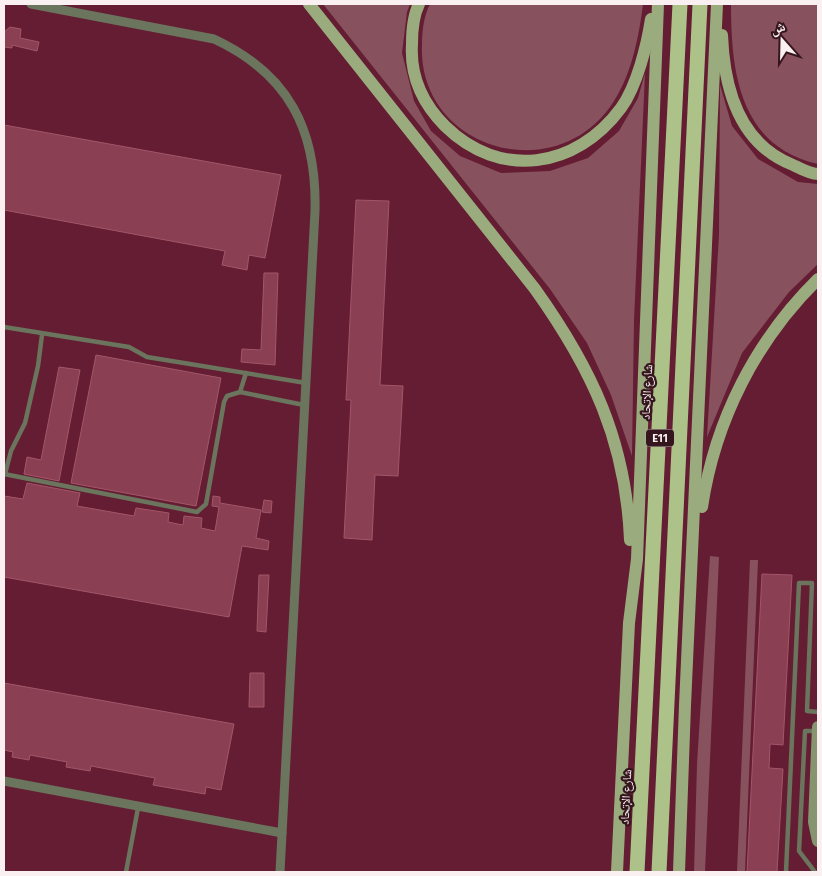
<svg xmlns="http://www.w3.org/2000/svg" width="822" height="876" font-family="'Fira Sans','Noto Naskh Arabic',sans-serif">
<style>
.green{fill:#88515e}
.building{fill:#8a3f53;stroke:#a45669}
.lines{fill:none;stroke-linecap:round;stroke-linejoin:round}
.lane{stroke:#6b745d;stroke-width:4.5}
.street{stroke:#6b745d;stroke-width:9}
.secondary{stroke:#86946f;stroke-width:12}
.primary{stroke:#9aac7d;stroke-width:12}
.highway{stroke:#adc289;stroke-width:15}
.labels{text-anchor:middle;stroke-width:4.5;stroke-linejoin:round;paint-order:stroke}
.shield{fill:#36161e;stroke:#bfafb2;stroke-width:1}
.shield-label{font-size:11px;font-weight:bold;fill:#faf0f2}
.street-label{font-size:12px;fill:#faf0f2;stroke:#36161e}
</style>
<rect width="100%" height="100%" fill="#641d33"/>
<g class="green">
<path d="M 323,4 L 410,4 L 407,12 L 402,53 L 414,101 L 431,131 L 460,156 L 501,173 L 550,171 L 588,158 L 619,131 L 638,98 L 645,73 L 634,321 L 632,456 L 611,395 L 587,343 L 550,289 Z"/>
<path d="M 430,4 L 643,4 C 639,36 632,73 614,101 C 557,191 417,149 422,44 C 422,30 424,16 430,4 Z"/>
<path d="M 731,4 L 818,4 L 818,164 C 739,146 731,72 731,4 Z"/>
<path d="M 720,85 L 732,126 L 758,159 L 798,182 L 818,184 L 818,264 L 789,292 L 742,353 L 707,437 L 719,235 Z"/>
<path d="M 710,556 L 719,557 L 705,872 L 694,872 L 697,764 Z"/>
<path d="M 750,560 L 758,560 L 745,872 L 737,872 Z"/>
</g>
<g class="building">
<path d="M 10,27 L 21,29 L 20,38 L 39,42 L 37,51 L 12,45 L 12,48 L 4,47 L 4,32 Z"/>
<path d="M 4,125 L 281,175 L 265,258 L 249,255 L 247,270 L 222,265 L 225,251 L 4,210 Z"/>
<path d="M 356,200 L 389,201 L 380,385 L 403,386 L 398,476 L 375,475 L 372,540 L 344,538 L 351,400 L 346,400 Z"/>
<path d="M 264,273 L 278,273 L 275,365 L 241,362 L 242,349 L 261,350 Z"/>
<path d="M 96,355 L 221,378 L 196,506 L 71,483 Z"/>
<path d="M 59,367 L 80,370 L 59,481 L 24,474 L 27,457 L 41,460 Z"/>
<path d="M 27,483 L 80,493 L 77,506 L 134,516 L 136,508 L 169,513 L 168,522 L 183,525 L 184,516 L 202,518 L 201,528 L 215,531 L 219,507 L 212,506 L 213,496 L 220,497 L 220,503 L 261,510 L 256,538 L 269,541 L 268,550 L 242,546 L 229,617 L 4,577 L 4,496 L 23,499 Z"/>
<path d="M 264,500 L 272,501 L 271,513 L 262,512 Z"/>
<path d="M 762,574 L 792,575 L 783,745 L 770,744 L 769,768 L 783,769 L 777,872 L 747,872 Z"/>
<path d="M 259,575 L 269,575 L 266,632 L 257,631 Z"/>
<path d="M 250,673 L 264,673 L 264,707 L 249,707 Z"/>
<path d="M 4,683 L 234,724 L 221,790 L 206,787 L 205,794 L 153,785 L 155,778 L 91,766 L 90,771 L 66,767 L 67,762 L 30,755 L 29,760 L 12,757 L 13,752 L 4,750 Z"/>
</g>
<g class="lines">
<g class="lane">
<path d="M 4,327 L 129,347 L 147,357 L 306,383"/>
<path d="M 240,392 L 246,373"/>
<path d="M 4,474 L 197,512 L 206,504 L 224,402 L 227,396 L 240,392 L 304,405"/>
<path d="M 5,474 L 11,451 L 25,423 L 38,366 L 42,335"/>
<path d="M 126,872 L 138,808"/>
<path d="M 786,872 L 799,583 L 812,583 L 807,711 L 818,712"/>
<path d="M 815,872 L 799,851 L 805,731 L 817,731"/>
</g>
<g class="street">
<path d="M 31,4 L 214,39 C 289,74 317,130 315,211 L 280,872"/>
<path d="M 4,781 L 282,833"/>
</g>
<path class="secondary" d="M 818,727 L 814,822 L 818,841"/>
<g class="primary">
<path d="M 309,4 L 535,289 C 592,369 626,441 630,540"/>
<path d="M 419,4 C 413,16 412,31 412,44 C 410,76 422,103 445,126 C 500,180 576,169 621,108 C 637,86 647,45 651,19"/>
<path d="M 722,35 C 724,88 739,144 793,165 C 801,169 810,174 818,174"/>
<path d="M 702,507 C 715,420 756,340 818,279"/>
<path d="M 617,872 L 629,623 L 637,559 L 658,4"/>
<path d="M 679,872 L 685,705 L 717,4"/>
</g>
<g class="highway">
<path d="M 637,872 L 680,4"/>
<path d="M 659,872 L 700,4"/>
</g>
</g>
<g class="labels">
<rect class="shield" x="646" y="429.5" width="28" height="17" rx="4"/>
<g class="shield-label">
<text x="660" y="442">E11</text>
</g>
<g class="street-label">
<text transform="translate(647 392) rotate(-87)" y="4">شارع الإتحاد</text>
<text transform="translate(626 797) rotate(-87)" y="4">شارع الإتحاد</text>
</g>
</g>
<rect width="822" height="876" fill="none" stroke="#faf0f2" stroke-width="10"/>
<g transform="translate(782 40) rotate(340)" stroke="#36161e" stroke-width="4" paint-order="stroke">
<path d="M0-4L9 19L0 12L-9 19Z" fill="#faf0f2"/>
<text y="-8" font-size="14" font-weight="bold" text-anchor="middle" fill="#faf0f2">ش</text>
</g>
</svg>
